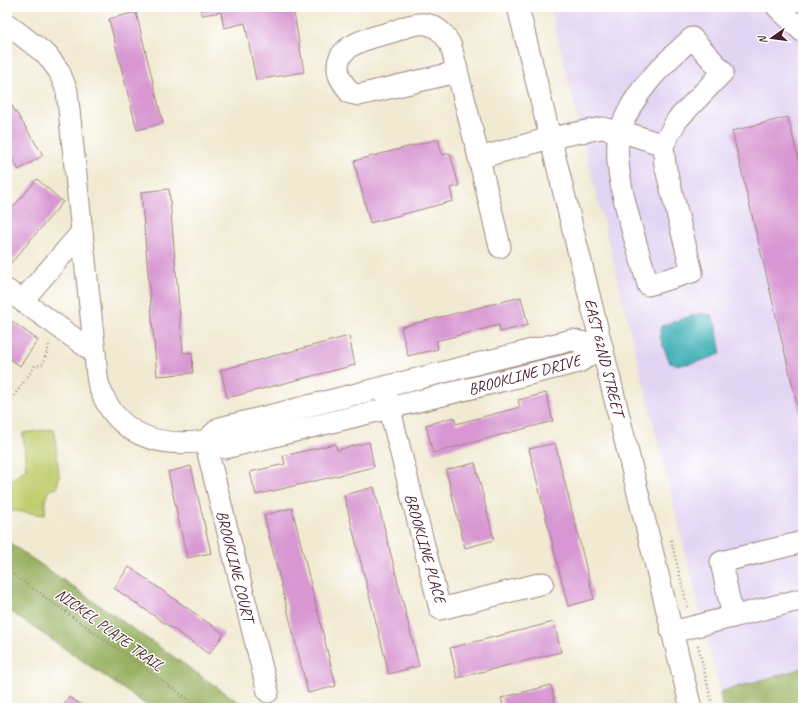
<svg xmlns="http://www.w3.org/2000/svg" width="810" height="715" font-family="Caveat,sans-serif">
<style>
.built{fill:#e2d4f3}
.green{fill:#c1ce6f;stroke:#86764d}
.forest{fill:#98b162;stroke:#716846}
.water{fill:#3fb0b6;stroke:#446870}
.building{fill:#d897d2}
.lines{fill:none;stroke-linecap:round;stroke-linejoin:round}
.minor-casing{stroke:#9e847e;stroke-width:23}
.path{stroke:#9e847e;stroke-width:2.5;stroke-dasharray:1 3;stroke-linecap:butt}
.minor{stroke:#fff;stroke-width:21}
.labels{text-anchor:middle;stroke-width:3;stroke-linejoin:round;paint-order:stroke}
.street-label{font-size:16px;fill:#4a1f2b;stroke:#fff}
</style>
<rect width="100%" height="100%" fill="#fff"/>
<filter id="ink" filterUnits="userSpaceOnUse"><feTurbulence type="fractalNoise" baseFrequency=".025" numOctaves="2"/><feDisplacementMap in="SourceGraphic" scale="8" xChannelSelector="R" yChannelSelector="G"/><feConvolveMatrix kernelMatrix="1 2 1 2 8 2 1 2 1" color-interpolation-filters="sRGB"/></filter>
<filter id="wash" filterUnits="userSpaceOnUse"><feTurbulence type="fractalNoise" baseFrequency=".012" numOctaves="4" result="noise"/><feDisplacementMap in="SourceGraphic" scale="16" xChannelSelector="R" yChannelSelector="G"/><feGaussianBlur stdDeviation="0.9" result="paint"/><feColorMatrix in="noise" values="0 0 0 0 0 0 0 0 0 0 0 0 0 0 0 0 0 1.4 0 .05"/><feComposite in="paint" operator="in"/></filter>
<g filter="url(#wash)">
<rect width="100%" height="100%" fill="#f1ead2"/>
<path class="built" d="M 550,7 L 803,7 L 803,668 L 720,692 Z"/>
<path class="green" d="M 54,429 L 59,476 L 57,488 L 49,490 L 45,500 L 45,515 L 7,510 L 11,480 L 26,469 L 23,433 Z"/>
<g class="forest">
<path d="M 7,541 L 247,708 L 151,708 L 7,609 Z"/>
<path d="M 803,668 L 803,708 L 722,708 L 720,692 Z"/>
</g>
<path class="water" d="M 700,313 L 711,315 L 716,326 L 721,354 C 707,359 685,368 670,363 C 666,352 657,337 661,326 Z"/>
<g id="blocks">
<g class="building">
<path d="M 200,7 L 293,7 L 304,72 L 256,80 L 245,23 L 224,28 L 221,12 L 202,15 Z"/>
<path d="M 136,12 L 163,123 L 137,130 L 109,19 Z"/>
<path d="M 7,98 L 43,155 L 19,170 L 7,151 Z"/>
<path d="M 788,117 L 803,179 L 802,425 L 732,131 Z"/>
<path d="M 438,139 L 442,155 L 450,153 L 459,186 L 450,188 L 453,201 L 370,223 L 354,161 Z"/>
<path d="M 37,179 L 63,202 L 11,263 L 7,260 L 7,214 Z"/>
<path d="M 169,189 L 183,353 L 192,352 L 193,373 L 157,376 L 141,192 Z"/>
<path d="M 521,297 L 528,325 L 500,332 L 499,325 L 436,341 L 438,349 L 408,356 L 401,327 Z"/>
<path d="M 7,318 L 38,340 L 20,366 L 7,357 Z"/>
<path d="M 349,336 L 355,365 L 227,398 L 221,370 Z"/>
<path d="M 546,393 L 553,421 L 433,453 L 426,425 L 454,417 L 456,424 L 520,407 L 518,400 Z"/>
<path d="M 369,442 L 374,467 L 256,495 L 250,472 L 285,464 L 283,456 L 335,444 L 337,450 Z"/>
<path d="M 555,443 L 594,599 L 568,606 L 529,449 Z"/>
<path d="M 475,463 L 494,540 L 465,548 L 446,470 Z"/>
<path d="M 191,466 L 211,553 L 187,558 L 168,472 Z"/>
<path d="M 374,487 L 419,666 L 389,674 L 344,495 Z"/>
<path d="M 292,508 L 336,686 L 308,693 L 264,515 Z"/>
<path d="M 129,567 L 224,634 L 209,654 L 114,588 Z"/>
<path d="M 554,622 L 561,652 L 457,678 L 450,648 Z"/>
<path d="M 551,685 L 556,708 L 492,708 L 503,705 L 501,698 Z"/>
<path d="M 69,697 L 86,708 L 62,708 Z"/>
</g>
</g>
</g>
<g filter="url(#ink)">
<use href="#blocks" fill-opacity="0" stroke="#9e847e" stroke-width="1"/>
<g class="lines">
<g class="minor-casing">
<g id="minor">
<path d="M 518,7 L 691,708"/>
<path d="M 777,7 L 803,32"/>
<path d="M 7,24 L 47,55 L 59,71 L 67,91 L 82,232 L 22,301"/>
<path d="M 457,72 L 359,95 L 350,93 C 347,88 341,81 339,75 C 331,44 371,38 392,32 C 402,28 419,21 430,25 C 441,29 446,37 451,46 L 479,158 L 550,138 L 602,128 L 630,134 L 663,145 L 665,165 L 692,272 L 648,285 C 638,246 609,169 620,131 C 632,93 663,64 692,38 L 723,72 L 677,120 L 663,145"/>
<path d="M 479,158 L 500,247"/>
<path d="M 82,232 L 95,353"/>
<path d="M 7,290 L 95,353 C 96,363 96,376 99,386 C 116,435 158,448 205,441 L 268,692"/>
<path d="M 572,340 L 602,347 L 579,362 L 225,448 L 205,441 L 220,428 Z"/>
<path d="M 386,394 L 440,609 L 543,583"/>
<path d="M 733,617 L 721,562 L 803,542"/>
<path d="M 672,632 L 803,599"/>
</g>
</g>
<g class="path">
<path d="M 7,406 L 35,366 L 43,364 L 50,342"/>
<path d="M 671,540 L 688,609"/>
<path d="M 7,570 L 200,708"/>
<path d="M 698,645 L 713,708"/>
</g>
<use href="#minor" class="minor"/>
</g>
</g>
<g class="labels">
<g class="street-label">
<text transform="translate(605 357) rotate(76)" y="6">EAST 62ND STREET</text>
<text transform="translate(524 374) rotate(-15)" y="6">BROOKLINE DRIVE</text>
<text transform="translate(426 548) rotate(74)" y="6">BROOKLINE PLACE</text>
<text transform="translate(236 566) rotate(76)" y="6">BROOKLINE COURT</text>
<text transform="translate(110 629) rotate(36)" y="6">NICKEL PLATE TRAIL</text>
</g>
</g>
<rect width="810" height="715" fill="none" stroke="#fff" stroke-width="24"/>
<g transform="translate(772 38) rotate(256)" stroke="#ffffff" stroke-width="3" paint-order="stroke">
<path d="M0-3L7 15L0 10L-7 15Z" fill="#4a1f2b"/>
<text y="-6" font-size="11" font-weight="bold" text-anchor="middle" fill="#4a1f2b">N</text>
</g>
</svg>
